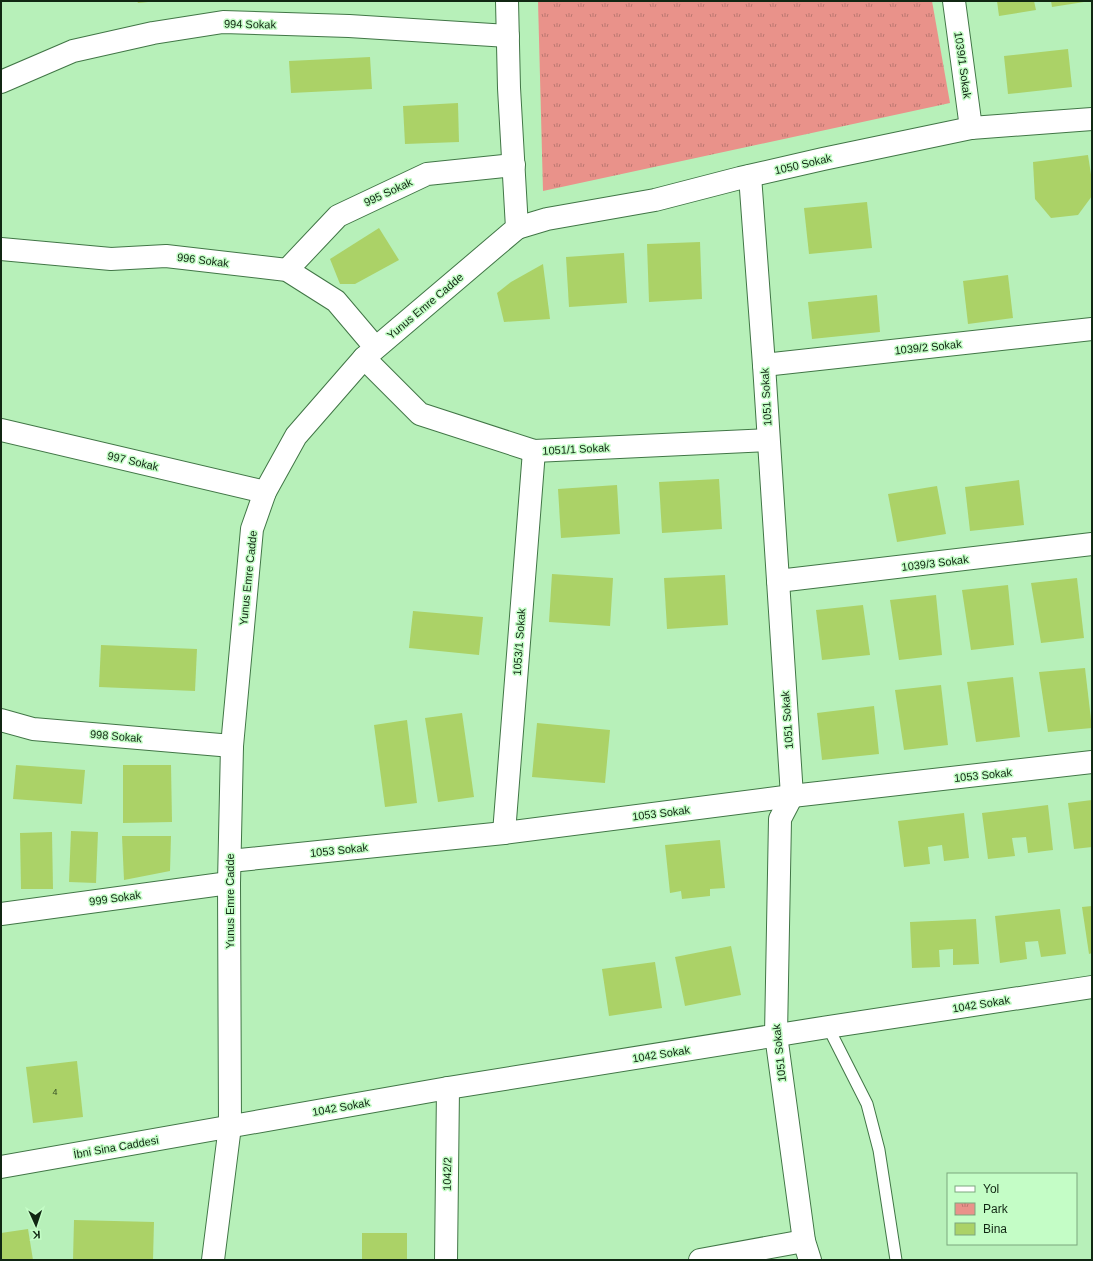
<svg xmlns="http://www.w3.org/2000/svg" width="1093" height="1261" font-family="Arial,sans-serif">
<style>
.park{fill:url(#park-tufts)}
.building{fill:#abd267}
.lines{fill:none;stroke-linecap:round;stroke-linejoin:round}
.lane-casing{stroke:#417646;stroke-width:13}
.street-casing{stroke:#417646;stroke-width:24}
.secondary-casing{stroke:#417646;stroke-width:24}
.lane{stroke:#fff;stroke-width:11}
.street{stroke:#fff;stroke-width:22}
.secondary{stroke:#fff;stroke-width:22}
.labels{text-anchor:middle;stroke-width:3;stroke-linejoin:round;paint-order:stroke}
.number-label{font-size:9px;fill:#385228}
.street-label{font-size:11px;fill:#112713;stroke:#c4fdc6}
</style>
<defs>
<pattern id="park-tufts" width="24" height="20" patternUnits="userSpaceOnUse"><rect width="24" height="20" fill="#e9928a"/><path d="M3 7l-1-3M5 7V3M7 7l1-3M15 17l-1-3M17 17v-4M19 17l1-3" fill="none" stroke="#bb7770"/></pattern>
</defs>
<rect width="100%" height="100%" fill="#b7f0b9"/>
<path class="park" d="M 538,1 L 932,1 L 950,103 L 543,191 Z"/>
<g class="building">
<path d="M 137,1 L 148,1 L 148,2 L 138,3 Z"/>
<path d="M 997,1 L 1034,1 L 1036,10 L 999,16 Z"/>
<path d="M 1051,1 L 1084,1 L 1084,2 L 1052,7 Z"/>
<path d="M 1068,49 L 1072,87 L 1008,94 L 1004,56 Z"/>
<path d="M 370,57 L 372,89 L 291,93 L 289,61 Z"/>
<path d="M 458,103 L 459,142 L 405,144 L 403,106 Z"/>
<path d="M 1088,155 L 1092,181 L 1092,196 L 1078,215 L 1051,218 L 1035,199 L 1033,162 Z"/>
<path d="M 867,202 L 872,248 L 809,254 L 804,208 Z"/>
<path d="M 379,228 L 399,260 L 355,284 L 340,284 L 330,259 Z"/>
<path d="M 700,242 L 702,299 L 649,302 L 647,244 Z"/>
<path d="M 624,253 L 627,303 L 569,307 L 566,257 Z"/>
<path d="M 543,264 L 550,319 L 504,322 L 497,293 L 511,282 Z"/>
<path d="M 1008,275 L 1013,318 L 968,324 L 963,281 Z"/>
<path d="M 877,295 L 880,332 L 812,339 L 808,302 Z"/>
<path d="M 719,479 L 722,529 L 662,533 L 659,482 Z"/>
<path d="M 1019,480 L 1024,525 L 970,531 L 965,487 Z"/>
<path d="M 617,485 L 620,534 L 561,538 L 558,489 Z"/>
<path d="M 937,486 L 946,534 L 897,542 L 888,494 Z"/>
<path d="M 552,574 L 613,578 L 610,626 L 549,622 Z"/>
<path d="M 725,575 L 728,625 L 667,629 L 664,578 Z"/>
<path d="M 1077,578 L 1084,638 L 1041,643 L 1031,583 Z"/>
<path d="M 1008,585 L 1014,645 L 971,650 L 962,590 Z"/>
<path d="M 936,595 L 942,655 L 899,660 L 890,600 Z"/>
<path d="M 863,605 L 870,655 L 822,660 L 816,610 Z"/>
<path d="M 413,611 L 483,617 L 479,655 L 409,648 Z"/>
<path d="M 101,645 L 197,649 L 195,691 L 99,687 Z"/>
<path d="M 1085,668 L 1092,728 L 1048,732 L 1039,672 Z"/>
<path d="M 1013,677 L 1020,737 L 976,742 L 967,682 Z"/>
<path d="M 941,685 L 948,745 L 904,750 L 895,690 Z"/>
<path d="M 874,706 L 879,754 L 822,760 L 817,713 Z"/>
<path d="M 462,713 L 474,797 L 438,802 L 425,718 Z"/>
<path d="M 407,720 L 417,803 L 385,807 L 374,725 Z"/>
<path d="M 537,723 L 610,730 L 605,783 L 532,777 Z"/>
<path d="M 16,765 L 85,770 L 82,804 L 13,799 Z"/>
<path d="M 123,765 L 171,765 L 172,822 L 123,823 Z"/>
<path d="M 1092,800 L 1092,847 L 1074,849 L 1068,803 Z"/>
<path d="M 1048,805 L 1053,850 L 1028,853 L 1026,837 L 1012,838 L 1015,856 L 988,859 L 982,813 Z"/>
<path d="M 964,813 L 969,858 L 944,861 L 942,845 L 928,847 L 930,864 L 904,867 L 898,821 Z"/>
<path d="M 71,831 L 98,832 L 96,883 L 69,882 Z"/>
<path d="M 52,832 L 53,889 L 21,889 L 20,833 Z"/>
<path d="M 122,836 L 171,836 L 170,871 L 124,880 Z"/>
<path d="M 720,840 L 725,888 L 710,889 L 710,896 L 682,899 L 681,891 L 670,893 L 665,845 Z"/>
<path d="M 1092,906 L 1092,953 L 1089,954 L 1082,907 Z"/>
<path d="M 1060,909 L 1066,954 L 1041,957 L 1038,941 L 1025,942 L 1027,959 L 1000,963 L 995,916 Z"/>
<path d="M 976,919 L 979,964 L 953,965 L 953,949 L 939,950 L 940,967 L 912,968 L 910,922 Z"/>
<path d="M 731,946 L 741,995 L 685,1006 L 675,957 Z"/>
<path d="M 655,962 L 662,1008 L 609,1016 L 602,969 Z"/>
<path d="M 77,1061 L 83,1117 L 33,1123 L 26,1067 Z"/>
<path d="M 74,1220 L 154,1222 L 153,1260 L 73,1260 Z"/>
<path d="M 28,1229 L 33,1260 L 1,1260 L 1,1233 Z"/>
<rect x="362" y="1233" width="45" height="27"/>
</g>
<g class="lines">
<g class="lane-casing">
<path id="lane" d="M 828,1027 L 867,1104 L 879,1150 L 896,1260"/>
</g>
<g class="street-casing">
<g id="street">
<path d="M 954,1 L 971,128"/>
<path d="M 1,82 L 73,51 L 153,33 L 223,22 L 349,26 L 508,36"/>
<path d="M 750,176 L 764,365 L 792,796 L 780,819 L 776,1035 L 804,1241 L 810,1260"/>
<path d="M 517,228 L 547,219 L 655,200 L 740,178 L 823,159 L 971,128 L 1092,119"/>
<path d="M 1,249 L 111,259 L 166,256 L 287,270 L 336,301 L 375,347"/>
<path d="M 287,270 L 338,216 L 427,174 L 514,165"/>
<path d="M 364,358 L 420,414 L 534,451 L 768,440"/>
<path d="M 764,365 L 1092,329"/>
<path d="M 1,430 L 265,492"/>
<path d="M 778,581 L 1092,544"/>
<path d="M 1,720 L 33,729 L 232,746"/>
<path d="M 504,833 L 534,451"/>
<path d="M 230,861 L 504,833 L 792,796 L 1092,762"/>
<path d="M 1,914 L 229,883"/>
<path d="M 1,1167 L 448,1088 L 828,1027 L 1092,987"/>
<path d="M 446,1260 L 448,1088"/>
<path d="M 700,1260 L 804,1241"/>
</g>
</g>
<g class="secondary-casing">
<path id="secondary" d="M 213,1260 L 230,1126 L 229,883 L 232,746 L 252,529 L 265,492 L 296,436 L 364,358 L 517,228 L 509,88 L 507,1"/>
</g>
<use href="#lane" class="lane"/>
<use href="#street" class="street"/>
<use href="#secondary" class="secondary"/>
</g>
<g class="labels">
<g class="number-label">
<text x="55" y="1095">4</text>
</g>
<g class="street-label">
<text transform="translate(250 24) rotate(1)" y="4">994 Sokak</text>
<text transform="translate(963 65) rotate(82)" y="4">1039/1 Sokak</text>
<text transform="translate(803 164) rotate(-13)" y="4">1050 Sokak</text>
<text transform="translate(388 192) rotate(-25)" y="4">995 Sokak</text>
<text transform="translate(203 260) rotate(7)" y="4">996 Sokak</text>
<text transform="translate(425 306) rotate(-40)" y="4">Yunus Emre Cadde</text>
<text transform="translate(928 347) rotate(-6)" y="4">1039/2 Sokak</text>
<text transform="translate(766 397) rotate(-93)" y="4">1051 Sokak</text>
<text transform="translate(576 449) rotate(-3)" y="4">1051/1 Sokak</text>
<text transform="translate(133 461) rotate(13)" y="4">997 Sokak</text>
<text transform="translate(935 563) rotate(-7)" y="4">1039/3 Sokak</text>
<text transform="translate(248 578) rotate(-84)" y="4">Yunus Emre Cadde</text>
<text transform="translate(519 642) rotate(-86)" y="4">1053/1 Sokak</text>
<text transform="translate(787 720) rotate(-94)" y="4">1051 Sokak</text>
<text transform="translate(116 736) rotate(5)" y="4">998 Sokak</text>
<text transform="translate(983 775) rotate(-6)" y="4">1053 Sokak</text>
<text transform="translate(661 813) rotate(-7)" y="4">1053 Sokak</text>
<text transform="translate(339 850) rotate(-6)" y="4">1053 Sokak</text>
<text transform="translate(115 898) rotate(-8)" y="4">999 Sokak</text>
<text transform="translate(230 901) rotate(-90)" y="4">Yunus Emre Cadde</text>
<text transform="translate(981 1004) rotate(-9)" y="4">1042 Sokak</text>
<text transform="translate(779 1053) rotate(-96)" y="4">1051 Sokak</text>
<text transform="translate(661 1054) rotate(-9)" y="4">1042 Sokak</text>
<text transform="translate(341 1107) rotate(-10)" y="4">1042 Sokak</text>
<text transform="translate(116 1147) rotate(-10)" y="4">İbni Sina Caddesi</text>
<text transform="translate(447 1174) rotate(-89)" y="4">1042/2</text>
</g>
</g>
<rect width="1093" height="1261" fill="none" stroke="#112713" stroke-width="4"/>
<rect x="947" y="1173" width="130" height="72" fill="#c4fdc6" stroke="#7ca77e"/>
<rect x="955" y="1186" width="20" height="6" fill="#ffffff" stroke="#7ca77e"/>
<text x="983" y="1193" font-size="12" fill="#112713">Yol</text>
<rect x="955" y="1203" width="20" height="12" fill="url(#park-tufts)" stroke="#7ca77e"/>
<text x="983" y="1213" font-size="12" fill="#112713">Park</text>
<rect x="955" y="1223" width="20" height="12" fill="#abd267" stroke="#7ca77e"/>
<text x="983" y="1233" font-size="12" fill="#112713">Bina</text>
<g transform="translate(36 1225) rotate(177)" stroke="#c4fdc6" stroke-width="3" paint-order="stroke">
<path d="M0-3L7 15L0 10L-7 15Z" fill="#112713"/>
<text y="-6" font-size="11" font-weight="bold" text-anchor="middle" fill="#112713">K</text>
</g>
</svg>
